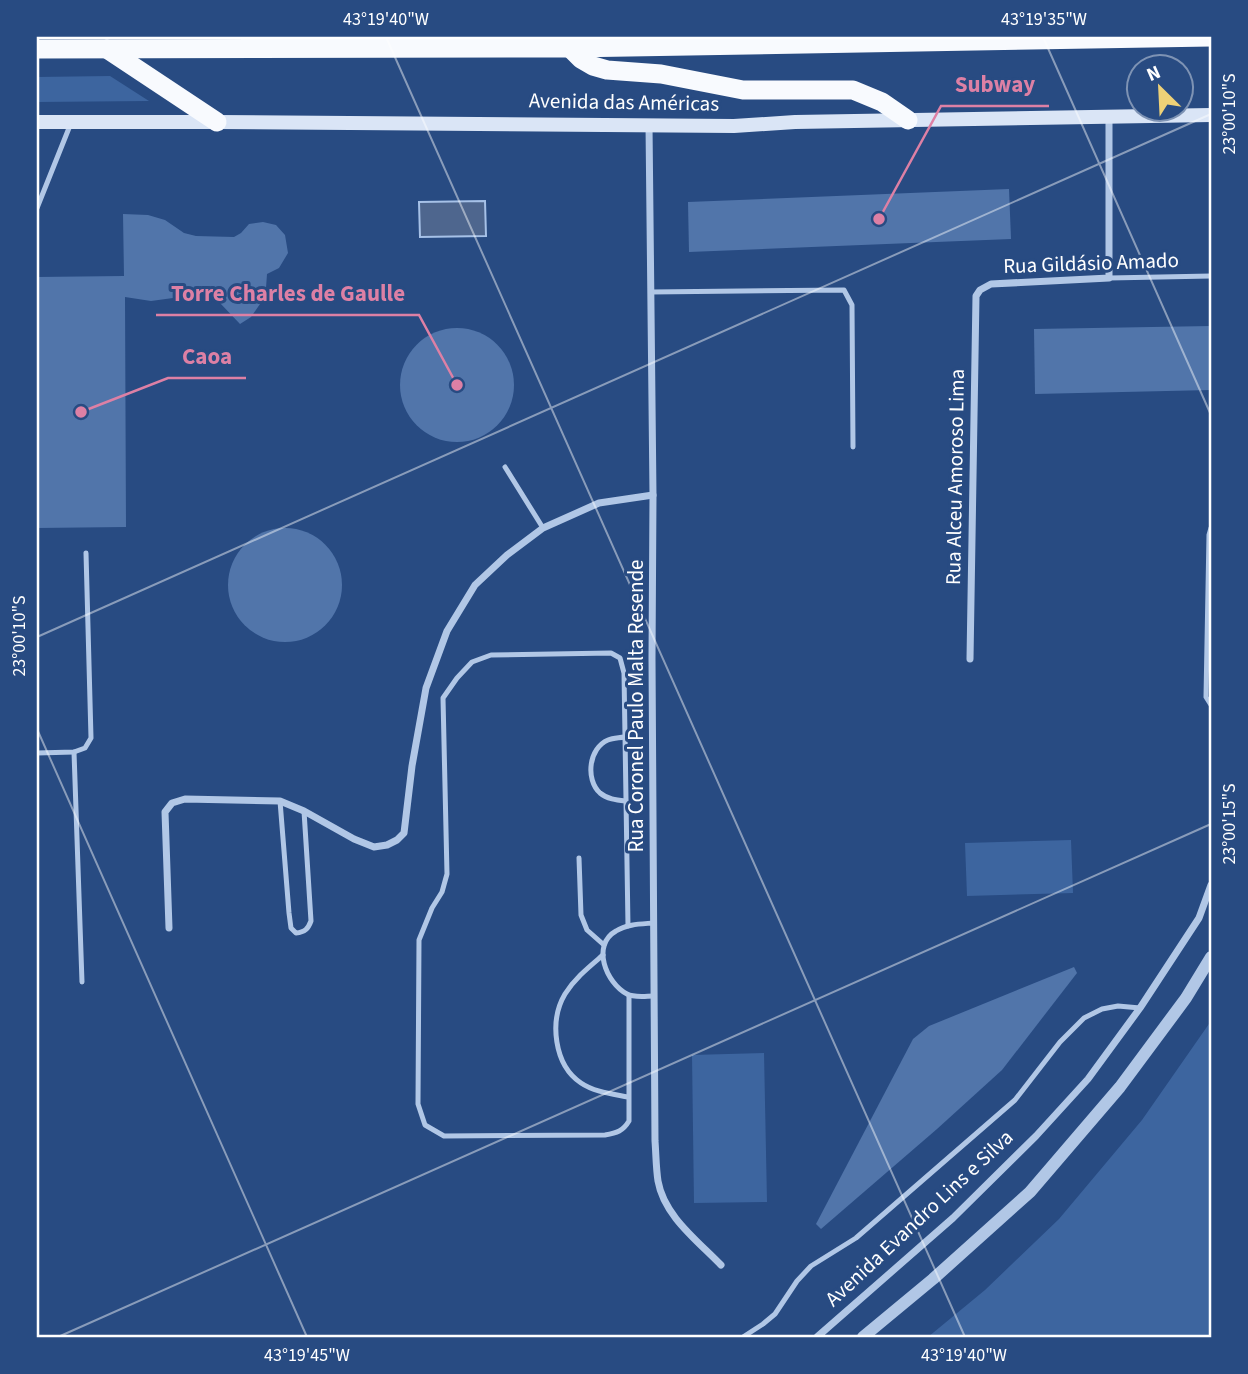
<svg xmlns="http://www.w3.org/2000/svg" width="1248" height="1374" font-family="'Source Sans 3',sans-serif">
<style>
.green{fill:#3d659f}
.water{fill:#4e668e;stroke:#a6c1e7;stroke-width:2}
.building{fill:#5175aa}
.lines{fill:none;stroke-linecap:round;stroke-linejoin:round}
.service{stroke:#b1c7e6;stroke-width:5}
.minor{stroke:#b1c7e6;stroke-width:7}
.tertiary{stroke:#b1c7e6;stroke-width:12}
.secondary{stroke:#dae5f6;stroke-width:14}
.trunk{stroke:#f8fafe;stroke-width:19}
.ticks{fill:none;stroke:#fff;stroke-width:2;stroke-opacity:0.45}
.labels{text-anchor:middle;stroke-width:6;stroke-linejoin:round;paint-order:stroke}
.street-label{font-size:21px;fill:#fff;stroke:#284b82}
.leader{fill:none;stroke:#dd80a5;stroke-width:2.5}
.callout-dot{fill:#dd80a5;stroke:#284b82;stroke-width:2.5}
.callout-label{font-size:23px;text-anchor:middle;font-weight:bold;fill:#dd80a5;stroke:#284b82;stroke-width:6;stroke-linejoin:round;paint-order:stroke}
.neatline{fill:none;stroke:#fff;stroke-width:2.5}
.ticks-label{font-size:18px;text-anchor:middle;fill:#fff}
</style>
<rect width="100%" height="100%" fill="#284b82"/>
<g class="green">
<path d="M 110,76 L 149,101 L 37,102 L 37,77 Z"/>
<path d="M 1071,840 L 1073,893 L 967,896 L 965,843 Z"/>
<path d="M 1211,1021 L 1211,1337 L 928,1337 L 985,1290 L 1059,1219 L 1142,1120 Z"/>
<path d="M 764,1053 L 767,1202 L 694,1203 L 692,1055 Z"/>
</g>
<path class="water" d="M 485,201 L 486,236 L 420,237 L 419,202 Z"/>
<g class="building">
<path d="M 1009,189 L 1011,239 L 689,252 L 688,202 Z"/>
<path d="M 123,214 L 148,215 L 165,220 L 184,233 L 196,236 L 234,237 L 241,233 L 249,224 L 263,222 L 276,225 L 285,235 L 288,253 L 279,268 L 267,274 L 266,288 L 260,304 L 251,317 L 240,324 L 220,303 L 210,296 L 198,291 L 185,293 L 173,298 L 151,301 L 125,297 L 126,527 L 37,528 L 37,277 L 124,276 Z"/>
<path d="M 1211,326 L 1211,390 L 1035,394 L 1034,329 Z"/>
<circle cx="457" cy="385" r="57"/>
<circle cx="285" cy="585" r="57"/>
<path d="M 1074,967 L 1077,973 L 1002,1070 L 937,1129 L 821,1229 L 816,1224 L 913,1039 L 929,1026 Z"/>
</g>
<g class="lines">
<g class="service">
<path d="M 37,208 L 71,123"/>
<path d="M 1109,278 L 1211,276"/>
<path d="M 651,292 L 844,290 L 852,305 L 853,447"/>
<path d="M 505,467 L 543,528"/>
<path d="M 1211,528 L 1209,535 L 1206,697 L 1211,705"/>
<path d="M 624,737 C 619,738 613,738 608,740 C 589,748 585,779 600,793 C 607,799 617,800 626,801"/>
<path d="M 74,752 L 82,982"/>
<path d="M 37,753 L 74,752 L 85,748 L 91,738 L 86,553"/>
<path d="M 280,801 L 289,913 L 291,928 L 296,933 C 305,932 308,929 311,921 L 304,811"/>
<path d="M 579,858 L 581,915 L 587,930 L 604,945"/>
<path d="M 653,923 C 641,924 627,924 616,931 C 591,945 606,983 627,994 C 634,998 646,996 654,996"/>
<path d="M 628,926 L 624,673 L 620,658 L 611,653 L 491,655 L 472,662 L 457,678 L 443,698 L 447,874 L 442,892 L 432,908 L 419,940 L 418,1104 L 425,1125 L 444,1136 L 605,1135 C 617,1133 623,1131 629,1121 L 629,996"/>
<path d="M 603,955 C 589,967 575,978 565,994 C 549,1021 554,1065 581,1083 C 594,1092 613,1094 628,1097"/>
<path d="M 743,1337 L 763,1324 L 775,1314 L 797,1281 L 811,1266 L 856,1238 L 1015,1100 L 1060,1042 L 1084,1018 L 1102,1009 L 1118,1006 L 1140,1008"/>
</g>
<g class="minor">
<path d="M 649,125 L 653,495 L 652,658 L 655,1141 C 656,1154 656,1168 658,1181 C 664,1216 698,1241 721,1265"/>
<path d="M 970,659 L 976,296 L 980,290 L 991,284 L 1109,278 L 1109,117"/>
<path d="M 169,928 L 165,812 L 172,803 L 185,799 L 280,801 L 304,811 L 354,839 L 374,847 L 387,845 L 397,840 L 404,833 L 412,766 L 426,688 L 447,631 L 475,585 L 507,555 L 543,528 L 599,503 L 653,495"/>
<path d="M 817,1337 L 953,1218 L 1036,1136 L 1088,1079 L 1140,1008 L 1199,918 L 1211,885"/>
</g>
<path class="tertiary" d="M 863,1337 L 933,1279 L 1030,1192 L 1120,1087 L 1186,998 L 1211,957"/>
<path class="secondary" d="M 37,122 L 217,122 L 734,126 L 795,122 L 1211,115"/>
<g class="trunk">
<path d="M 570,48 L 581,59 L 593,66 L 607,70 L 661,74 L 743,90 L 853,90 L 882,102 L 908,120"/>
<path d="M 37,49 L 570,48 L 1211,37"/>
<path d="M 107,49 L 217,122"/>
</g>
</g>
<path class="ticks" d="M 386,37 L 965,1337M 1043,37 L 1211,415M 37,637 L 1211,114M 37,729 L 307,1337M 58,1337 L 1211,824"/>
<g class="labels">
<g class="street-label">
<text transform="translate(624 102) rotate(1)" y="7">Avenida das Américas</text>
<text transform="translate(1091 263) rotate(-2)" y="7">Rua Gildásio Amado</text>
<text transform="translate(955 477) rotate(-89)" y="7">Rua Alceu Amoroso Lima</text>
<text transform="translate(636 706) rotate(-90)" y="7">Rua Coronel Paulo Malta Resende</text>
<text transform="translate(919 1218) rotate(-43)" y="7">Avenida Evandro Lins e Silva</text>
</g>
</g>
<path class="leader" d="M879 219L941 106H1049M457 385L419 315H156M81 412L168 378H246"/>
<g class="callout-dot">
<circle cx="879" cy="219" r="7"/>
<circle cx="457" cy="385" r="7"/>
<circle cx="81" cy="412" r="7"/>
</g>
<g class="callout-label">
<text x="995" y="92">Subway</text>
<text x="288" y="301">Torre Charles de Gaulle</text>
<text x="207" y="364">Caoa</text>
</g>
<rect width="1248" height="1374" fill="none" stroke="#284b82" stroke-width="77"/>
<g transform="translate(1160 88) rotate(336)"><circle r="33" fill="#284b82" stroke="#7e93b4" stroke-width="2"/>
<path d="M0-5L12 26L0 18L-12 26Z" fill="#eed177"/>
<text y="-10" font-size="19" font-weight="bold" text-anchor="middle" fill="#ffffff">N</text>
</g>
<rect x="38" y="38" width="1172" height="1298" class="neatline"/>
<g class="ticks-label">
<text x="386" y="25">43°19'40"W</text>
<text x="1044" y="25">43°19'35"W</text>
<text transform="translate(1229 114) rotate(-90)" y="6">23°00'10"S</text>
<text transform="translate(19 636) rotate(-90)" y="6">23°00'10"S</text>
<text transform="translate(1229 824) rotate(-90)" y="6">23°00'15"S</text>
<text x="307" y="1361">43°19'45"W</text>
<text x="964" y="1361">43°19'40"W</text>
</g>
</svg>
